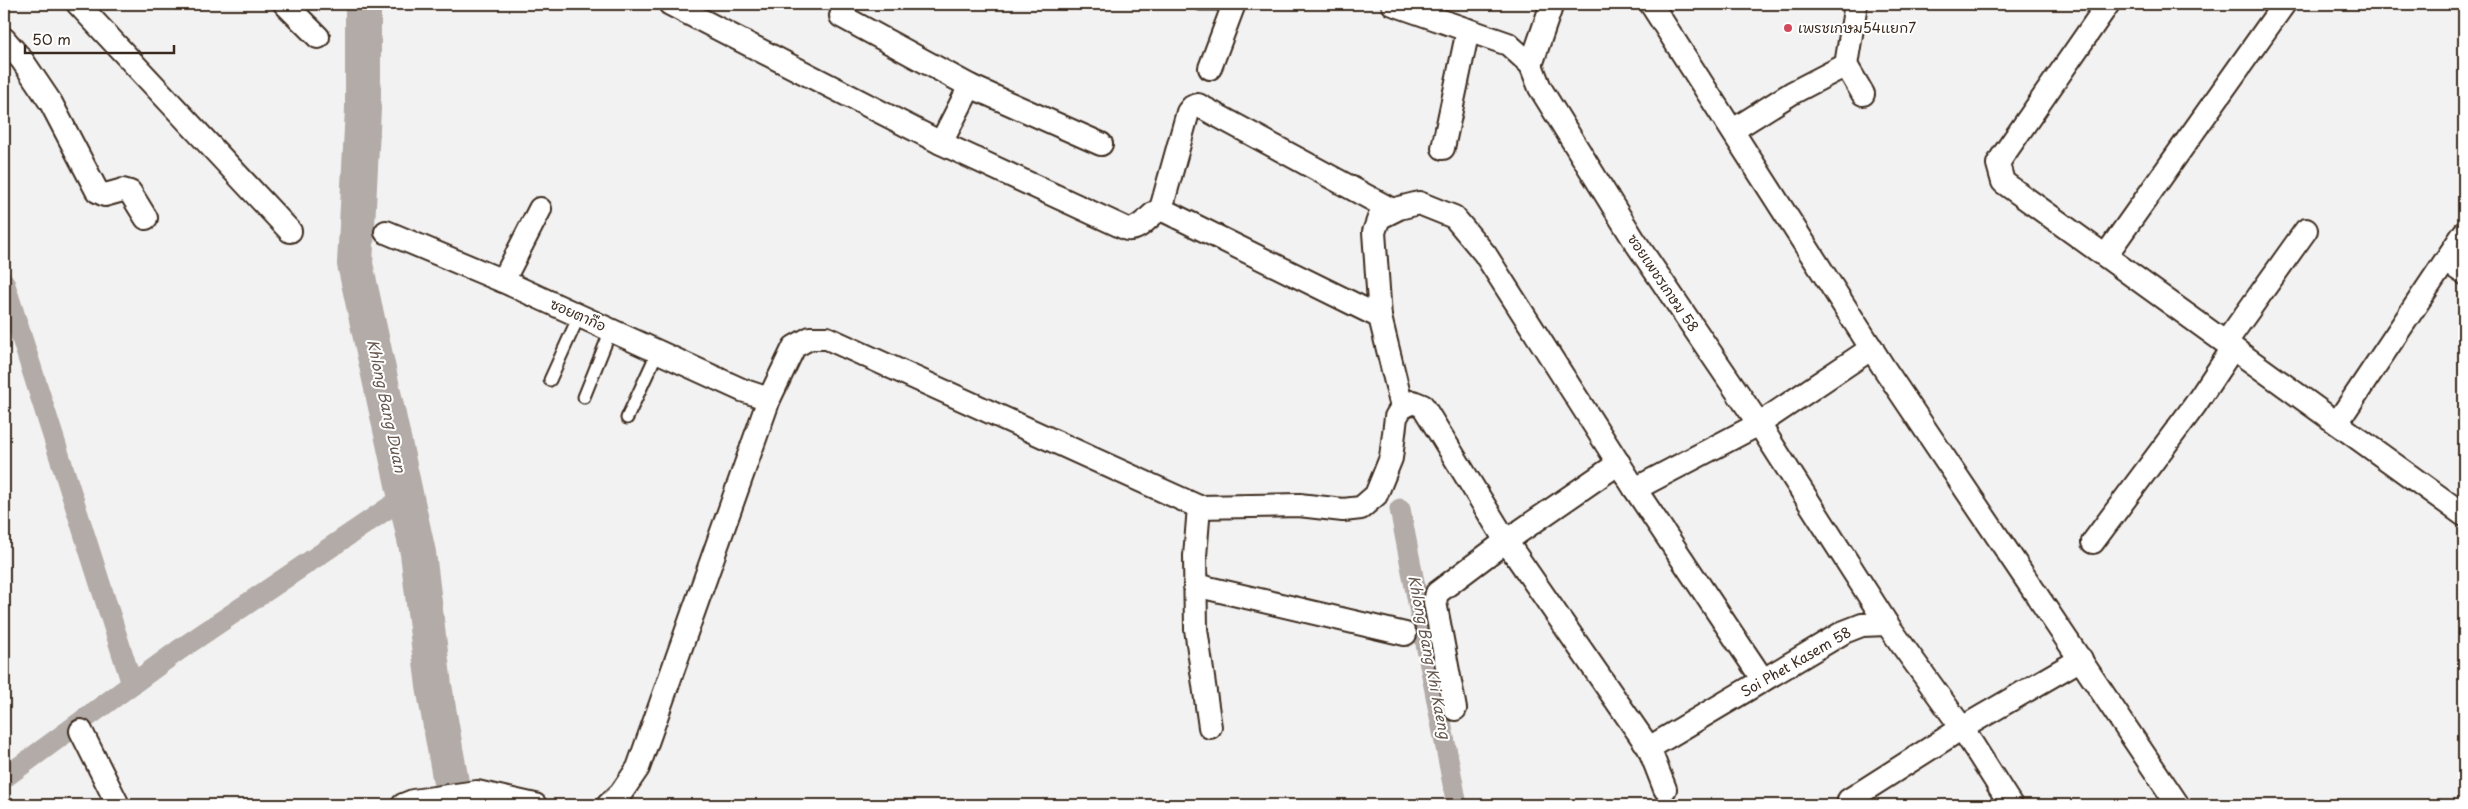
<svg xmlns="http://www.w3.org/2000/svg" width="2468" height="809" font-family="'Playpen Sans','Playpen Sans Thai',sans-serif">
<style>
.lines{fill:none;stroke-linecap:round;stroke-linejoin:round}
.canal{stroke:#b2aba7;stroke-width:21}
.river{stroke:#b2aba7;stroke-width:36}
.service-casing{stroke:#3b2a1e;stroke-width:15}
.minor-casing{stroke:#3b2a1e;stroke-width:26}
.service{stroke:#fff;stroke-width:11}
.minor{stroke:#fff;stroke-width:22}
.poi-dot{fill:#d1495b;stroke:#fff;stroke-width:2}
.labels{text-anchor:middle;stroke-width:4;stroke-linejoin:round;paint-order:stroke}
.poi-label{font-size:14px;fill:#3b2a1e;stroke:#fff;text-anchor:start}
.street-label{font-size:14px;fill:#3b2a1e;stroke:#fff}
.water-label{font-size:15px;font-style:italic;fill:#65574e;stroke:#fff}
</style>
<rect width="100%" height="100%" fill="#f3f2f2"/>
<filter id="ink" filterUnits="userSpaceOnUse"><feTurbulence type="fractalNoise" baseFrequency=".02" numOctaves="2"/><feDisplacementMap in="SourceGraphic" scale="10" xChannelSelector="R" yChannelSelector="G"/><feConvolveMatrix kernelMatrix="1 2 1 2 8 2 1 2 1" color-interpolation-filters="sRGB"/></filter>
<g filter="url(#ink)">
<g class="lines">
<g class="canal">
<path d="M 4,282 L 132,684"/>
<path d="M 1400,509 L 1457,805"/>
<path d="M 4,778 L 179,650 L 406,496"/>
<path d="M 478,805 L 485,805"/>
</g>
<path class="river" d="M 363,4 L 363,109 L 355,264 L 418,553 L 434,686 L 455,805"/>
<g class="service-casing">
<g id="service">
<path d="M 1200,4 L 1223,4"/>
<path d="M 550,380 L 579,316"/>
<path d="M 584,397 L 611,330"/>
<path d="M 627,418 L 658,351"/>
</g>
</g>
<g class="minor-casing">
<g id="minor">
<path d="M 78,4 L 290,231"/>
<path d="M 285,4 L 318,37"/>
<path d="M 670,4 L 941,143 L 1127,229 C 1141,231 1149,214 1161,209 L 1380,317"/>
<path d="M 1393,4 L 1508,44 L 1531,65 L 1540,88 L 1634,240 L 1759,424 L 1887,624 L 1962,728 L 2011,805"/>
<path d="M 1651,4 L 1884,368 L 2178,805"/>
<path d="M 2108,4 L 2002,157 L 1998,164 L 2003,182 L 2464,515"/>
<path d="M 841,16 L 970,86 L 941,143"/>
<path d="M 4,39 L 22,60 L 51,103 L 97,191 L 105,195 L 123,190 L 130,192 L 146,218"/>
<path d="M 1531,65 L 1552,4"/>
<path d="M 1846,65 L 1863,94"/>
<path d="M 1210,68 L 1234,4"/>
<path d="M 970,86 L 1101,144"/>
<path d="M 1733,130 L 1792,93 L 1846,65 L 1856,4"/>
<path d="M 1443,148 L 1468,30"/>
<path d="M 1161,209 L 1188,112 L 1192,107 L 1198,105 L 1392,210"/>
<path d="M 386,232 L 503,281 L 742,390 L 769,399"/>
<path d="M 2106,255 L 2284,4"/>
<path d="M 2446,261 L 2464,273"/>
<path d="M 503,281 L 540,209"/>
<path d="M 2226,342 L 2306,230"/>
<path d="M 1402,407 L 1380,317 L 1374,232 L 1379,218 L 1399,208 L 1419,203 L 1454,217 L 1485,254 L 1635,489 L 1763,680"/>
<path d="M 2337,423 L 2464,233"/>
<path d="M 1635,489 L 1759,424 L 1872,348"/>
<path d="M 1199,507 L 1195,556 L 1196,629 L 1210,727"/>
<path d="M 2093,542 L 2195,405 L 2233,348"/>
<path d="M 1195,585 L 1405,634"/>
<path d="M 1455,709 L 1435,602 L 1437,593 L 1506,541 L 1619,463"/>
<path d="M 81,731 L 118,805"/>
<path d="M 1649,748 L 1844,632 L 1862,625 L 1887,624"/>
<path d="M 1849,800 L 1962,728 L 2081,659"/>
<path d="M 403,805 L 413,801 L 477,792 L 535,805"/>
<path d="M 608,805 L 621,793 L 638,768 L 769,399 L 794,347 L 810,338 L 827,338 L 1199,507 L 1299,505 L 1343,510 L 1361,508 L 1376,495 L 1391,458 L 1396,417 L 1402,407 L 1413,402 L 1423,406 L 1506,541 L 1649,748 L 1665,789"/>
</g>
</g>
<use href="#service" class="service"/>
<use href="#minor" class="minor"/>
</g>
</g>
<circle class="poi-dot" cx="1788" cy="28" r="5"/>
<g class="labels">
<g class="poi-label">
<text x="1798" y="33">เพรชเกษม54แยก7</text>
</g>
<g class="street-label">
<text transform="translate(1663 283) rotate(56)" y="5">ซอยเพชรเกษม 58</text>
<text transform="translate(578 315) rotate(24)" y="5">ซอยตากือ</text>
<text transform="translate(1796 662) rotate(-30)" y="5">Soi Phet Kasem 58</text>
</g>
<g class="water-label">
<text transform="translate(386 406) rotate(78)" y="5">Khlong Bang Duan</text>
<text transform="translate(1429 657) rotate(79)" y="5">Khlong Bang Khi Kaeng</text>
</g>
</g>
<rect width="2468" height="809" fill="none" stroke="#fff" stroke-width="20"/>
<rect x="10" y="10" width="2448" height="789" fill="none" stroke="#3b2a1e" stroke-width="2" filter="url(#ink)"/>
<path d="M25 45v8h149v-8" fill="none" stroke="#3b2a1e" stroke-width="2.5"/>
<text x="32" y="45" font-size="15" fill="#3b2a1e" stroke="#ffffff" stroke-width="4" paint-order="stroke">50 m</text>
</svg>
